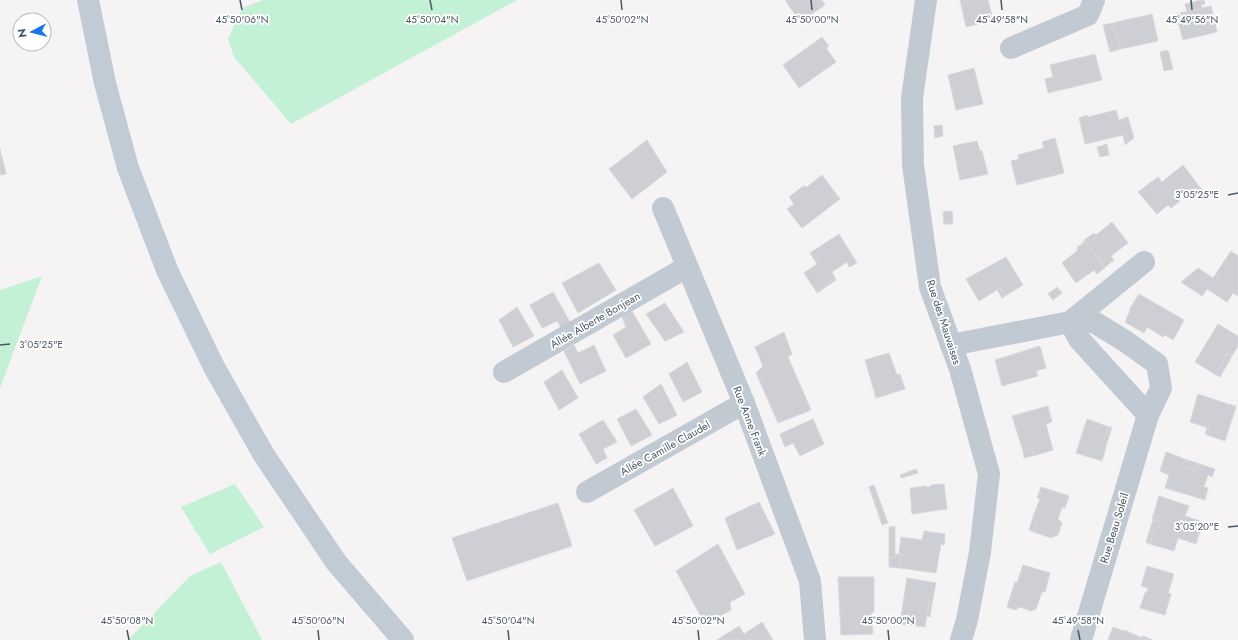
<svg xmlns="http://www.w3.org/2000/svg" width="1238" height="640" font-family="Jost,sans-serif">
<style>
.green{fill:#c3f1d5}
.building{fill:#cdcfd5;stroke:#d7d9de}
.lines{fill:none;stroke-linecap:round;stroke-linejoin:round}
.street{stroke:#c1cad2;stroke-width:22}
.secondary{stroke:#c1cbd6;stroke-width:22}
.ticks{fill:none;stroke:#4a5661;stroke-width:1.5}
.labels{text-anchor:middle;stroke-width:3.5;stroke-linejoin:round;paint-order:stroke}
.street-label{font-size:11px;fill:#4a5661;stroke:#fff}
.ticks-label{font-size:10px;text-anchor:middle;fill:#4a5661;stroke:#fff;stroke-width:3.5;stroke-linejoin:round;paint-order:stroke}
</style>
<rect width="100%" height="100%" fill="#f5f3f3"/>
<g class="green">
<path d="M 263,0 L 517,0 L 291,124 L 234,57 L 228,38 L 243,8 Z"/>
<path d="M 42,276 L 0,388 L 0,290 Z"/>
<path d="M 235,484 L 264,527 L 210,554 L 181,507 Z"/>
<path d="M 221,562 L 262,640 L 128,640 L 190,576 Z"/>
</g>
<g class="building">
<path d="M 785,0 L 822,0 L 825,5 L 800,22 Z"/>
<path d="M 960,0 L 988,0 L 993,20 L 966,27 Z"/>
<path d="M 1201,0 L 1204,0 L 1205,4 L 1201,5 L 1202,8 L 1187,12 L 1185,4 Z"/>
<path d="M 1211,6 L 1217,32 L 1183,40 L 1176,14 Z"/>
<path d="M 1152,14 L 1158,41 L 1120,49 L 1113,23 Z"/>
<path d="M 1113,23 L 1120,49 L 1110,52 L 1103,25 Z"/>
<path d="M 822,37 L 829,46 L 826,48 L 836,62 L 799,88 L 783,65 Z"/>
<path d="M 1168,50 L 1173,69 L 1164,71 L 1160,52 Z"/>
<path d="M 1095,54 L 1102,80 L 1048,93 L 1045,79 L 1053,77 L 1050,65 Z"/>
<path d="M 974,68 L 983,104 L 956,110 L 948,75 Z"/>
<path d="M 1116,110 L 1119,120 L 1128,117 L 1134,138 L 1125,145 L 1123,135 L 1085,144 L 1079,118 L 1087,115 L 1088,117 Z"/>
<path d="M 942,125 L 943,136 L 935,138 L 934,126 Z"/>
<path d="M 1055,138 L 1064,173 L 1017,185 L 1011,161 L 1019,159 L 1018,155 L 1044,148 L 1042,142 Z"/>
<path d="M 647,140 L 667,172 L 632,199 L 609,169 Z"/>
<path d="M 977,141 L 980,151 L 982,151 L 988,174 L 960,180 L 953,146 Z"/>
<path d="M 1107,144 L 1109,155 L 1100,157 L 1097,147 Z"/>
<path d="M 0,149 L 6,174 L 0,175 Z"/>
<path d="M 1183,165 L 1199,186 L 1189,195 L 1186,192 L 1178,198 L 1180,201 L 1171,208 L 1168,205 L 1157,214 L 1138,192 L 1158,177 L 1162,182 Z"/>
<path d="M 822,175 L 840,199 L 802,228 L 787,209 L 794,204 L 789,197 L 803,186 L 807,187 Z"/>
<path d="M 1199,186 L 1203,190 L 1192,199 L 1189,195 Z"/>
<path d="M 952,211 L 953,224 L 944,224 L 943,212 Z"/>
<path d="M 1112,222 L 1128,243 L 1111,256 L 1114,260 L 1105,267 L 1084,240 L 1094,233 L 1096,235 Z"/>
<path d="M 839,234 L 857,263 L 849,267 L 847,262 L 832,272 L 835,278 L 816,291 L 804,273 L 817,264 L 810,253 Z"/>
<path d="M 1085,241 L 1105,268 L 1097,274 L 1094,270 L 1076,283 L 1062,263 L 1078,250 L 1077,248 Z"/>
<path d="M 1231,251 L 1238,256 L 1238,296 L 1233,293 L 1227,302 L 1207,289 L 1202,296 L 1181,282 L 1198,268 L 1213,278 Z"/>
<path d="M 1006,257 L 1023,285 L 1005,296 L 1000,288 L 979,301 L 966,279 Z"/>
<path d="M 599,263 L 616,290 L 578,313 L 562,283 Z"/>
<path d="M 835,278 L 836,280 L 817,293 L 816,291 Z"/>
<path d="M 1057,287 L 1062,293 L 1053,300 L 1048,294 Z"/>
<path d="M 1000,288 L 1005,296 L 1002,298 L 997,290 Z"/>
<path d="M 553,292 L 571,324 L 562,330 L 557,321 L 542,328 L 530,305 Z"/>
<path d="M 1139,294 L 1184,320 L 1173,340 L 1165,335 L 1163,337 L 1147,327 L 1144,333 L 1125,322 L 1130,311 L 1129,310 Z"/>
<path d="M 665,303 L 684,332 L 665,341 L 646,314 Z"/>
<path d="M 517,307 L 534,336 L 513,347 L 499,320 Z"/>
<path d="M 632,311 L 651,344 L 626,358 L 613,335 L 626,327 L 622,317 Z"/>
<path d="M 1218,324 L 1238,336 L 1238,346 L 1232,356 L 1228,353 L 1216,375 L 1195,362 Z"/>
<path d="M 784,332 L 792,354 L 788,357 L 811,410 L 778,423 L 756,373 L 763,366 L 755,347 Z"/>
<path d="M 574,345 L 578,353 L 594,345 L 606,371 L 580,384 L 564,351 Z"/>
<path d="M 1040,346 L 1046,368 L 1036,371 L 1038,376 L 1002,386 L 995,360 Z"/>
<path d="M 889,353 L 897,375 L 900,374 L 905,389 L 876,398 L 865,360 Z"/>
<path d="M 1228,353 L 1232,356 L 1220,377 L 1216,375 Z"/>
<path d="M 687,362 L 702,392 L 683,402 L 669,374 Z"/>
<path d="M 562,370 L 578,398 L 559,410 L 544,382 Z"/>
<path d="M 661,384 L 677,415 L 659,424 L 643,397 Z"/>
<path d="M 1198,394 L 1228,404 L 1226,411 L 1234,413 L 1225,441 L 1207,435 L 1209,428 L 1190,422 Z"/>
<path d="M 1228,404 L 1236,406 L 1234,413 L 1226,411 Z"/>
<path d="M 1048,406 L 1052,422 L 1046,424 L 1053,450 L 1033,456 L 1031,448 L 1023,451 L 1012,416 Z"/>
<path d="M 636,409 L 652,435 L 631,446 L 617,419 Z"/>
<path d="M 813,419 L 824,444 L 800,456 L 793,443 L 785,447 L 780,434 Z"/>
<path d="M 1087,419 L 1109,427 L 1105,438 L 1107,443 L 1102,461 L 1076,453 Z"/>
<path d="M 603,420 L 617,442 L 603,449 L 607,458 L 596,464 L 579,434 Z"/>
<path d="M 1109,427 L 1112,427 L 1107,443 L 1105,438 Z"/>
<path d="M 1207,428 L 1209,428 L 1207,435 L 1205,434 Z"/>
<path d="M 1031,448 L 1033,456 L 1024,458 L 1023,451 Z"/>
<path d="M 1166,452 L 1185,459 L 1183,467 L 1197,471 L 1200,464 L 1215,469 L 1212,477 L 1208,475 L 1204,487 L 1208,488 L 1205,500 L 1165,488 L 1169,475 L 1160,471 Z"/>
<path d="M 1185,459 L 1200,464 L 1197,471 L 1183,467 Z"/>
<path d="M 916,469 L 918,473 L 901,478 L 900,475 Z"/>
<path d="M 944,484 L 947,509 L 912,514 L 910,488 L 925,486 L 926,487 L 929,487 L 931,485 Z"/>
<path d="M 874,485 L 888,523 L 882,525 L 869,487 Z"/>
<path d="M 1041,487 L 1069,496 L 1065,508 L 1062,507 L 1058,519 L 1062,523 L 1058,535 L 1051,538 L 1034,532 L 1037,523 L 1033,517 L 1040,499 L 1037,498 Z"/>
<path d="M 673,488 L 693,526 L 655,546 L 634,510 Z"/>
<path d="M 1159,496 L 1189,506 L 1185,516 L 1203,522 L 1196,544 L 1178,538 L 1174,551 L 1150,544 L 1155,528 L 1159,527 L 1160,522 L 1152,519 Z"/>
<path d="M 759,502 L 775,534 L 737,550 L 725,518 Z"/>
<path d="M 558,503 L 572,546 L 467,581 L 452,538 Z"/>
<path d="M 1033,517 L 1037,523 L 1034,532 L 1029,530 Z"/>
<path d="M 1153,520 L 1160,522 L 1159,527 L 1155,528 L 1150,544 L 1146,542 Z"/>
<path d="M 895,526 L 895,558 L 889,558 L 889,527 Z"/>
<path d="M 924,531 L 945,534 L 944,545 L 941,544 L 936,573 L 900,568 L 902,554 L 899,554 L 901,537 L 922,540 Z"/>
<path d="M 718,544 L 745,594 L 730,602 L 731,610 L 705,624 L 676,571 Z"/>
<path d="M 895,554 L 902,554 L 900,568 L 889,567 L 889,558 L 895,558 Z"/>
<path d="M 1023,565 L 1050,573 L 1045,592 L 1042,592 L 1036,609 L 1031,611 L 1020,607 L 1015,610 L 1007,607 L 1015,582 L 1017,583 Z"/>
<path d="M 1147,566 L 1174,574 L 1168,593 L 1171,594 L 1165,615 L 1140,608 L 1145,593 L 1147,592 L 1148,588 L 1141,586 Z"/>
<path d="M 838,577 L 874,577 L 874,612 L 871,613 L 873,634 L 841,635 Z"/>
<path d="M 907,578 L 936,583 L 932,603 L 929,602 L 925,627 L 900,624 Z"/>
<path d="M 929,602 L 932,603 L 930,617 L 927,616 Z"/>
<path d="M 762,622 L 773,640 L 717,640 L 739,626 L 744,634 Z"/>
<path d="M 1113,627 L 1123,631 L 1124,630 L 1142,638 L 1143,636 L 1153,640 L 1108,640 Z"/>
</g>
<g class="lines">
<g class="street">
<path d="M 926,0 L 912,98 L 913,165 L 930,287 L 960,369 L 989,474 L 980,552 L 967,620 L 961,640"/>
<path d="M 1011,48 L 1088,15 L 1094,0"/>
<path d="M 663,208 L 744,403 L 810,581 L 815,640"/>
<path d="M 1144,262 L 1070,322 L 1094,322 L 1125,341 L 1157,364 L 1161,388 L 1148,415"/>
<path d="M 951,345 L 1070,322 L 1079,339 L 1148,415 L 1081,640"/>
<path d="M 504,372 L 687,267"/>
<path d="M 587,492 L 744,403"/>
</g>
<path class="secondary" d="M 88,0 L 105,83 L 128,168 L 167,270 L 214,367 L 264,455 L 336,562 L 403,640"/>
</g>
<path class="ticks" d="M 240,0 L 242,10M 430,0 L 432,10M 621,0 L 622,10M 811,0 L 812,10M 1001,0 L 1002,10M 1191,0 L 1192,10M 1228,195 L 1238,193M 0,345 L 10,344M 1228,527 L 1238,526M 127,630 L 129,640M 318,630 L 319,640M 508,630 L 509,640M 698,630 L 699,640M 888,630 L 889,640M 1078,630 L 1080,640"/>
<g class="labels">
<g class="street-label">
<text transform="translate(595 320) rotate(-30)" y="4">Allée Alberte Bonjean</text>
<text transform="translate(944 322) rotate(72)" y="4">Rue des Mauvaises</text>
<text transform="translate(750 421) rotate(69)" y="4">Rue Anne Frank</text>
<text transform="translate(665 448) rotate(-29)" y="4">Allée Camille Claudel</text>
<text transform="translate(1114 528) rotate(-73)" y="4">Rue Beau Soleil</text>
</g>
</g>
<g class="ticks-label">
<text x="242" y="23">45°50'06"N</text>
<text x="432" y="23">45°50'04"N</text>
<text x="622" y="23">45°50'02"N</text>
<text x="812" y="23">45°50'00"N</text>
<text x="1002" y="23">45°49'58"N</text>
<text x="1192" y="23">45°49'56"N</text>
<text x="1197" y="198">3°05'25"E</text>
<text x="41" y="348">3°05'25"E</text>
<text x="1197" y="530">3°05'20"E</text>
<text x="127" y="624">45°50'08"N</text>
<text x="318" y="624">45°50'06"N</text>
<text x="508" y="624">45°50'04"N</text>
<text x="698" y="624">45°50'02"N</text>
<text x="888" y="624">45°50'00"N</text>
<text x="1078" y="624">45°49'58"N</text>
</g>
<g transform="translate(32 32) rotate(263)"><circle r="19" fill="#ffffff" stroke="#b7bbc0"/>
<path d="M0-3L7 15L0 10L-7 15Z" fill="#1a73e8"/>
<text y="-6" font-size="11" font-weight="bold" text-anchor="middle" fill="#4a5661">N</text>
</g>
</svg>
